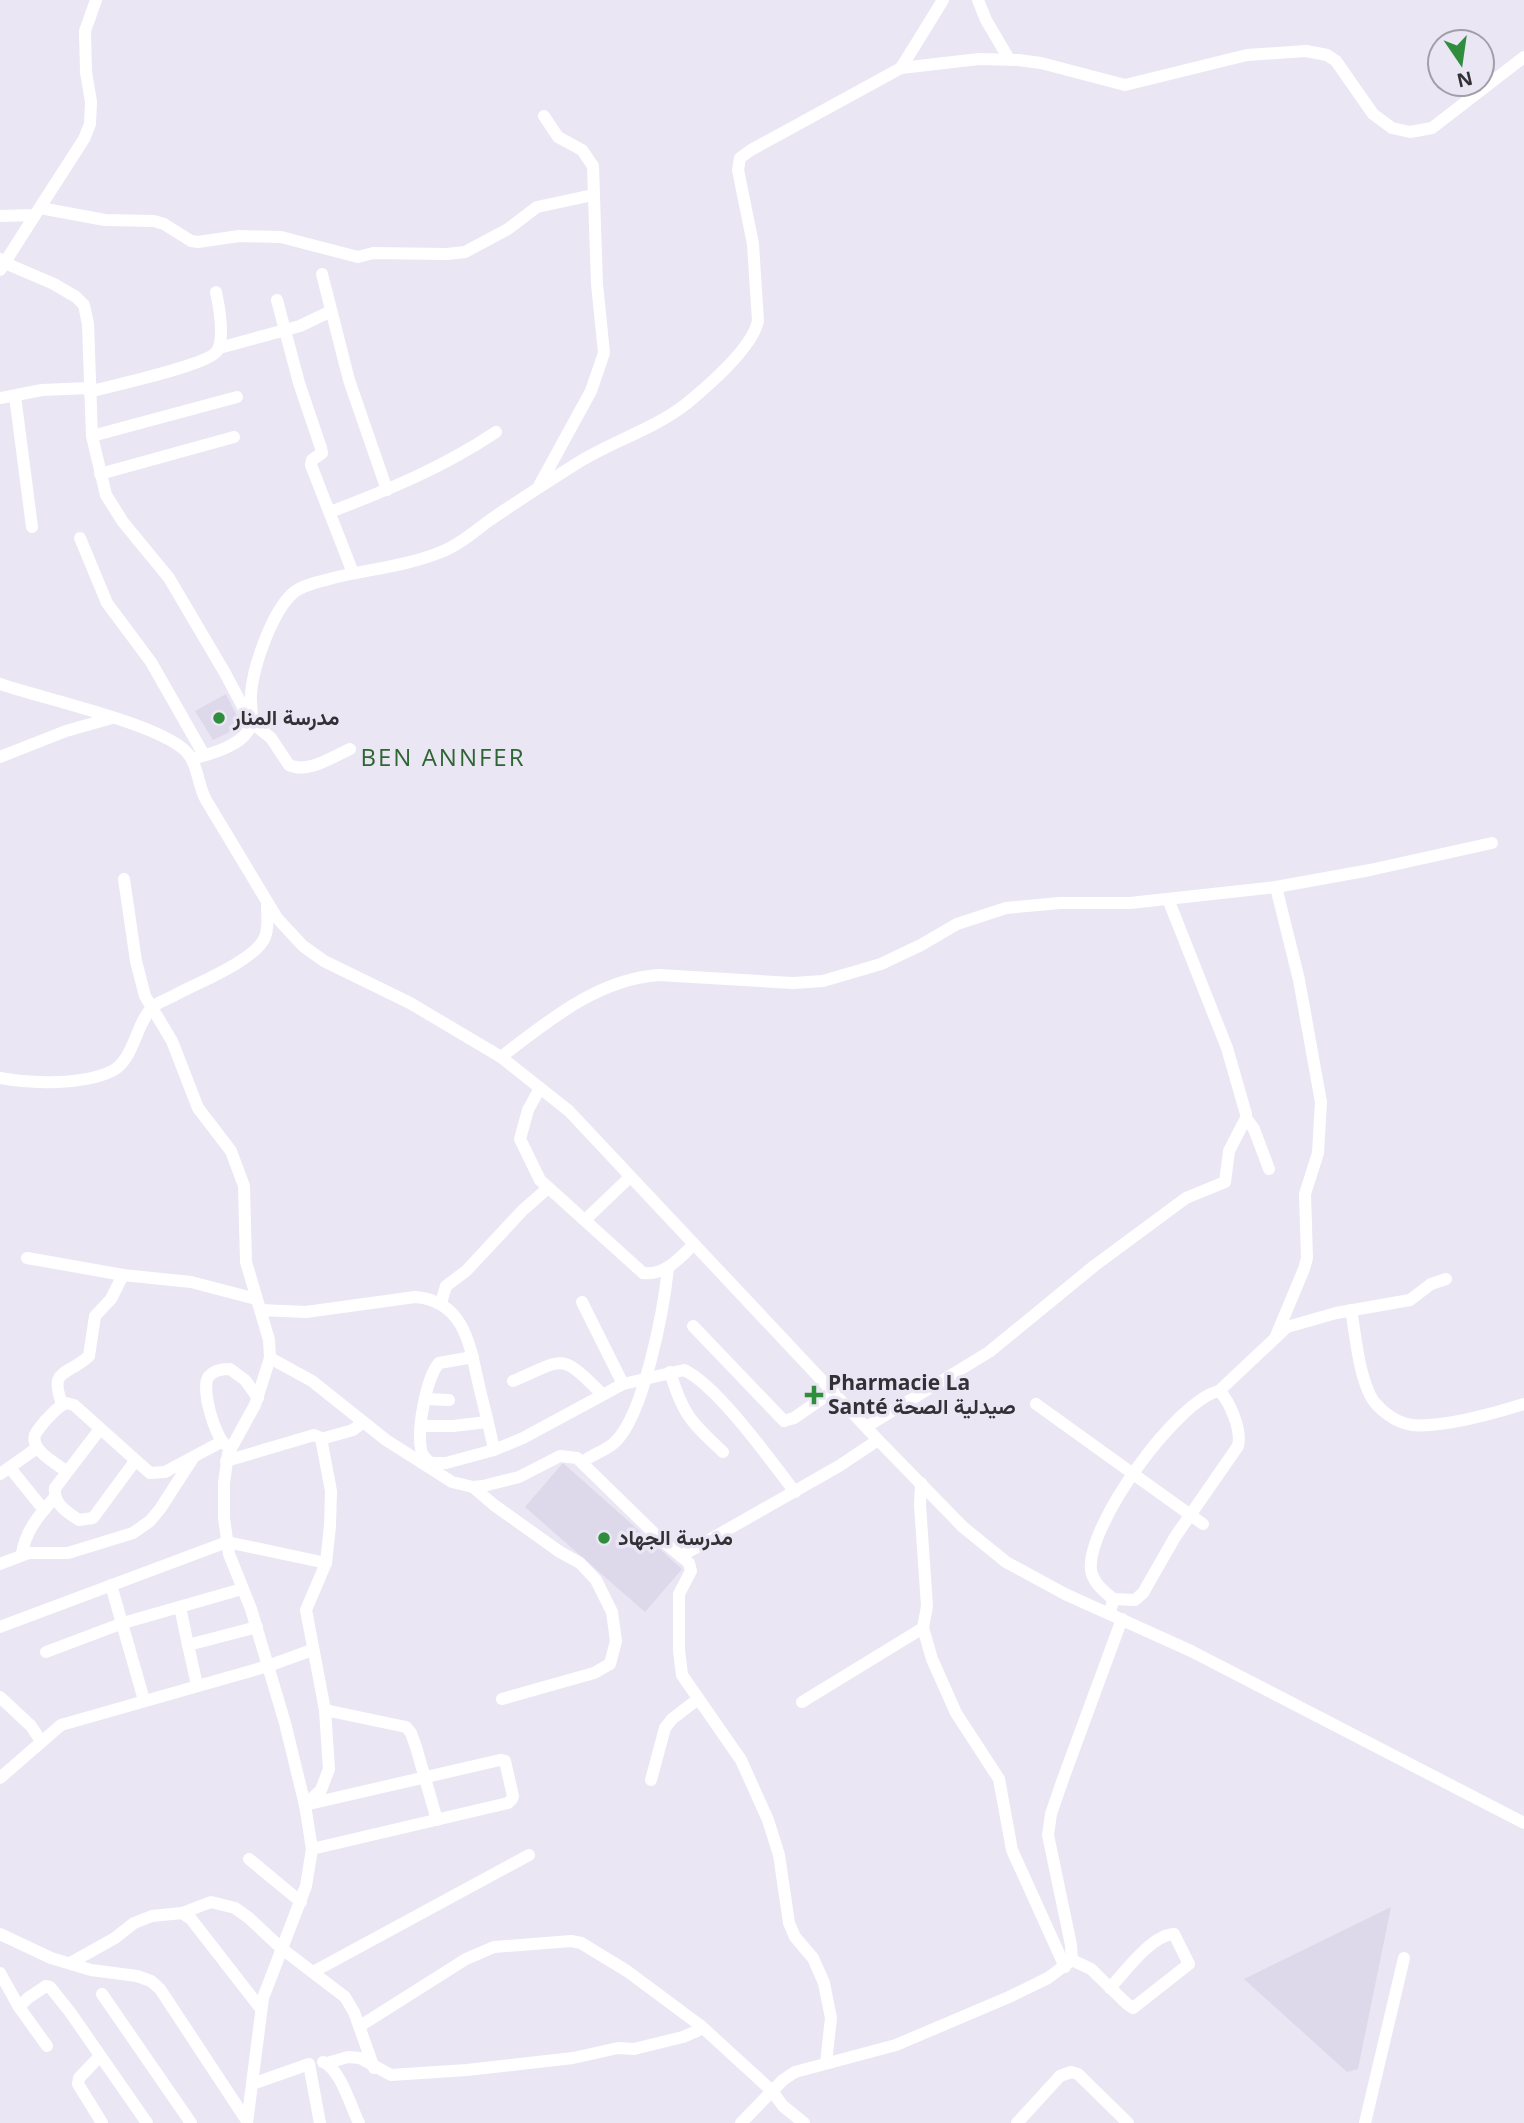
<svg xmlns="http://www.w3.org/2000/svg" width="1524" height="2123" font-family="'Open Sans',Vazirmatn,sans-serif">
<style>
.built{fill:#ded8eb}
.lines{fill:none;stroke-linecap:round;stroke-linejoin:round}
.minor{stroke:#fff;stroke-width:12}
.poi-dot{fill:#308d3e;stroke:#ebe6f4;stroke-width:2.5}
.labels{text-anchor:middle;stroke-width:7;stroke-linejoin:round;paint-order:stroke}
.poi-label{font-size:21px;font-weight:bold;fill:#323136;stroke:#ebe6f4;text-anchor:start}
.quarter-label{font-size:24px;letter-spacing:2px;fill:#2d6633;stroke:#ebe6f4}
</style>
<rect width="100%" height="100%" fill="#ebe6f4"/>
<g class="built">
<path d="M 226,694 L 242,726 L 213,740 L 195,711 Z"/>
<path d="M 563,1463 L 682,1569 L 645,1612 L 525,1507 Z"/>
<path d="M 1391,1907 L 1358,2069 L 1347,2072 L 1244,1979 Z"/>
</g>
<g class="lines">
<g class="minor">
<path d="M 978,0 L 986,20 L 1009,59"/>
<path d="M 901,68 L 943,0"/>
<path d="M 40,208 L 105,220 L 154,221 L 164,224 L 191,241 L 198,242 L 239,236 L 281,237 L 358,257 L 373,253 L 447,254 L 465,252 L 508,229 L 537,207 L 593,195"/>
<path d="M 0,216 L 35,215 L 84,139 L 90,124 L 91,102 L 86,72 L 85,31 L 96,0"/>
<path d="M 0,259 L 5,263 L 54,284 L 76,297 L 84,305 L 88,324 L 92,436 L 106,495 L 123,522 L 169,578 L 225,673 L 251,722 L 271,738 L 289,765 C 308,774 332,757 350,749"/>
<path d="M 0,270 L 35,215"/>
<path d="M 322,274 L 349,380 L 387,490"/>
<path d="M 277,300 L 299,383 L 321,448 L 322,453 L 312,460 L 311,465 L 353,573"/>
<path d="M 219,348 L 300,326 L 331,311"/>
<path d="M 89,392 C 110,386 209,365 217,351 C 225,339 219,305 216,292"/>
<path d="M 15,396 L 32,527"/>
<path d="M 0,398 L 42,390 L 89,388"/>
<path d="M 92,436 L 237,397"/>
<path d="M 100,474 L 234,437"/>
<path d="M 539,486 L 591,391 L 604,353 L 597,284 L 593,166 L 582,150 L 558,137 L 544,116"/>
<path d="M 330,512 C 388,490 444,467 496,432"/>
<path d="M 80,538 L 107,603 L 151,662 L 204,755"/>
<path d="M 0,684 C 39,698 168,725 189,755 C 198,766 198,786 206,800 L 277,918 L 303,946 L 324,961 L 410,1003 L 501,1057 L 569,1111 L 878,1440 L 963,1527 L 1006,1562 L 1065,1594 L 1191,1651 L 1524,1823"/>
<path d="M 0,757 L 66,731 L 112,718"/>
<path d="M 192,759 C 209,754 238,747 248,731 C 255,720 250,706 251,694 C 253,666 272,612 293,593 C 304,584 320,582 333,578 C 366,570 410,565 441,552 C 458,546 475,531 490,520 C 519,500 549,481 579,462 C 613,441 654,429 686,404 C 708,386 752,348 758,321 L 753,244 L 738,170 L 740,158 L 751,150 L 901,68 L 979,59 L 1018,60 L 1041,63 L 1125,85 L 1247,55 L 1306,51 L 1327,55 L 1336,61 L 1373,114 L 1392,128 L 1410,132 L 1432,128 L 1524,57"/>
<path d="M 124,879 L 136,961 L 145,996 L 172,1041 L 198,1108 L 231,1151 L 244,1186 L 246,1262 L 269,1340 L 270,1358 L 255,1405 L 228,1454 L 224,1483 L 224,1518 L 229,1554 L 251,1609 L 285,1723 L 305,1805 L 312,1849 L 306,1886 L 263,1998 L 247,2123"/>
<path d="M 1276,887 L 1299,980 L 1321,1102 L 1318,1153 L 1305,1194 L 1307,1258 L 1304,1269 L 1276,1336"/>
<path d="M 501,1057 C 548,1021 598,979 659,975 L 793,983 L 823,981 L 881,964 L 921,945 L 957,924 L 1006,908 L 1060,903 L 1130,903 L 1276,887 L 1370,870 L 1492,843"/>
<path d="M 0,1078 C 30,1084 84,1085 112,1071 C 134,1060 136,1023 152,1008 C 157,1002 169,999 175,995 C 197,983 256,960 265,937 C 269,927 267,915 267,905"/>
<path d="M 540,1088 L 528,1110 L 520,1139 L 540,1180 L 643,1273 C 664,1276 679,1259 693,1245"/>
<path d="M 1246,1118 L 1254,1129 L 1269,1169"/>
<path d="M 585,1220 L 630,1177"/>
<path d="M 27,1258 L 123,1275 L 191,1282 L 256,1299"/>
<path d="M 582,1302 L 623,1384"/>
<path d="M 441,1303 L 446,1286 L 466,1271 L 523,1210 L 548,1188"/>
<path d="M 260,1310 L 306,1312 L 415,1297 C 465,1301 470,1346 479,1386 C 484,1407 490,1429 494,1450"/>
<path d="M 1351,1310 C 1356,1337 1358,1370 1370,1395 C 1377,1409 1396,1423 1412,1425 C 1442,1428 1495,1413 1524,1404"/>
<path d="M 693,1326 L 784,1421 L 794,1418 L 833,1391"/>
<path d="M 473,1357 L 439,1363 C 426,1378 417,1430 421,1449 C 422,1456 426,1459 431,1463 L 446,1463 L 494,1450 L 523,1438 L 623,1384 L 684,1370 C 717,1385 771,1461 795,1492"/>
<path d="M 270,1358 L 312,1381 L 386,1440 L 452,1482 L 473,1487 L 483,1486 L 519,1477 L 560,1456 L 577,1458 L 660,1539 L 689,1563 L 691,1571 L 679,1594 L 679,1650 L 682,1675 L 741,1760 L 768,1820 L 779,1855 L 789,1923 L 795,1937 L 813,1958 L 824,1983 L 831,2018 L 826,2063"/>
<path d="M 670,1372 C 683,1415 691,1422 723,1452"/>
<path d="M 513,1381 C 565,1359 559,1351 602,1394"/>
<path d="M 1219,1391 L 1287,1327 L 1336,1313 L 1410,1300 L 1431,1284 L 1446,1279"/>
<path d="M 426,1399 L 449,1400"/>
<path d="M 62,1404 C 49,1368 66,1377 89,1356 L 95,1316 L 111,1299 L 123,1275"/>
<path d="M 1036,1404 L 1203,1524"/>
<path d="M 422,1426 L 453,1426 L 487,1422"/>
<path d="M 866,1427 L 989,1352 L 1094,1266 L 1186,1198 L 1225,1182 L 1229,1151 L 1246,1118 L 1246,1114 L 1227,1048 L 1168,899"/>
<path d="M 100,1429 L 55,1488 C 53,1504 67,1512 79,1520 L 93,1518 L 135,1461"/>
<path d="M 321,1439 L 353,1430 L 362,1423"/>
<path d="M 226,1445 C 215,1438 200,1387 209,1376 C 214,1370 222,1369 230,1369 L 245,1380 L 258,1398"/>
<path d="M 226,1461 L 314,1435 L 321,1438 L 331,1491 L 330,1526 L 326,1563 L 306,1610 L 325,1710 L 329,1769 L 321,1790 L 305,1805"/>
<path d="M 583,1462 C 592,1454 606,1451 615,1442 C 644,1415 664,1308 668,1268"/>
<path d="M 10,1468 L 44,1510"/>
<path d="M 66,1471 C 57,1464 30,1450 35,1435 C 37,1430 42,1425 45,1421 C 52,1414 57,1407 66,1403 L 74,1405 L 150,1473 L 165,1472 L 221,1442"/>
<path d="M 0,1474 L 37,1448"/>
<path d="M 921,1483 L 920,1505 L 927,1606 L 923,1628 L 932,1659 L 956,1713 L 999,1779 L 1012,1850 L 1065,1967"/>
<path d="M 473,1487 L 494,1505 L 560,1552 L 580,1563 L 596,1580 L 612,1612 L 616,1641 L 610,1664 L 594,1673 L 502,1699"/>
<path d="M 22,1554 C 25,1531 40,1514 55,1497"/>
<path d="M 681,1556 L 839,1466 L 878,1440"/>
<path d="M 0,1564 L 29,1553 L 68,1553 L 133,1533 L 150,1521 L 160,1509 L 193,1458"/>
<path d="M 111,1585 L 144,1700"/>
<path d="M 180,1607 L 188,1645"/>
<path d="M 1110,1614 L 1113,1599 C 1104,1591 1093,1583 1091,1570 C 1086,1526 1177,1400 1219,1391 C 1230,1401 1242,1431 1238,1446 L 1175,1537 L 1143,1593 L 1135,1600 L 1113,1599"/>
<path d="M 0,1627 L 227,1542 L 326,1563"/>
<path d="M 46,1652 L 123,1623 L 242,1589"/>
<path d="M 197,1685 L 188,1645 L 257,1627"/>
<path d="M 0,1697 L 31,1726 L 41,1741"/>
<path d="M 802,1702 L 923,1628"/>
<path d="M 325,1710 L 406,1727 L 411,1733 L 416,1747 L 437,1820"/>
<path d="M 0,1778 L 61,1725 L 268,1666 L 312,1650"/>
<path d="M 651,1780 L 665,1728 L 672,1719 L 698,1699"/>
<path d="M 309,1804 L 500,1760 L 505,1761 L 513,1796 L 512,1799 L 508,1803 L 312,1849"/>
<path d="M 249,1859 L 301,1902"/>
<path d="M 182,1913 L 211,1902 L 235,1908 L 249,1918 L 281,1948 L 345,1997 L 354,2012 L 374,2068"/>
<path d="M 0,1934 L 51,1958 L 91,1970 L 137,1976 L 151,1981 L 160,1989 L 247,2121"/>
<path d="M 1072,1960 L 1091,1969 L 1127,2004 L 1133,2008 L 1189,1964 L 1174,1934 C 1151,1935 1125,1972 1110,1988"/>
<path d="M 72,1962 L 115,1938 L 134,1923 L 152,1916 L 182,1913 L 191,1919 L 261,2009"/>
<path d="M 313,1972 L 529,1855"/>
<path d="M 0,1973 L 19,2007 L 47,2046"/>
<path d="M 102,1994 L 191,2123"/>
<path d="M 19,2007 L 28,1998 L 46,1986 L 50,1987 L 70,2012 L 147,2123"/>
<path d="M 360,2026 L 466,1959 L 494,1947 L 571,1941 L 581,1943 L 627,1971 L 701,2026 L 772,2091 L 783,2106 L 804,2123"/>
<path d="M 100,2056 L 79,2078 L 78,2084 L 102,2123"/>
<path d="M 323,2062 C 340,2068 351,2107 359,2123"/>
<path d="M 327,2063 L 348,2057 L 360,2058 L 391,2075 L 467,2070 L 573,2058 L 618,2048 L 634,2049 L 683,2037 L 697,2031 L 701,2026"/>
<path d="M 252,2084 L 309,2064 L 320,2123"/>
<path d="M 741,2123 L 783,2080 L 795,2072 L 896,2045 L 1009,1997 L 1048,1978 L 1072,1960 L 1071,1945 L 1048,1835 L 1051,1814 L 1063,1779 L 1122,1619"/>
<path d="M 1017,2123 L 1060,2076 L 1071,2072 L 1078,2074 L 1128,2123"/>
<path d="M 1365,2123 L 1404,1958"/>
</g>
</g>
<g class="poi-dot">
<circle cx="219" cy="718" r="7"/>
<path d="M810.5 1384.5h7v7h7v7h-7v7h-7v-7h-7v-7h7z"/>
<circle cx="604" cy="1538" r="7"/>
</g>
<g class="labels">
<g class="poi-label">
<text x="233" y="725">مدرسة المنار</text>
<text x="828" y="1390">Pharmacie La<tspan x="828" dy="24">Santé صيدلية الصحة</tspan></text>
<text x="618" y="1545">مدرسة الجهاد</text>
</g>
<g class="quarter-label">
<text x="443" y="766">BEN ANNFER</text>
</g>
</g>
<g transform="translate(1461 63) rotate(167)"><circle r="33" fill="#ebe6f4" stroke="#a19ea8" stroke-width="2"/>
<path d="M0-5L12 26L0 18L-12 26Z" fill="#308d3e"/>
<text y="-10" font-size="19" font-weight="bold" text-anchor="middle" fill="#323136">N</text>
</g>
</svg>
